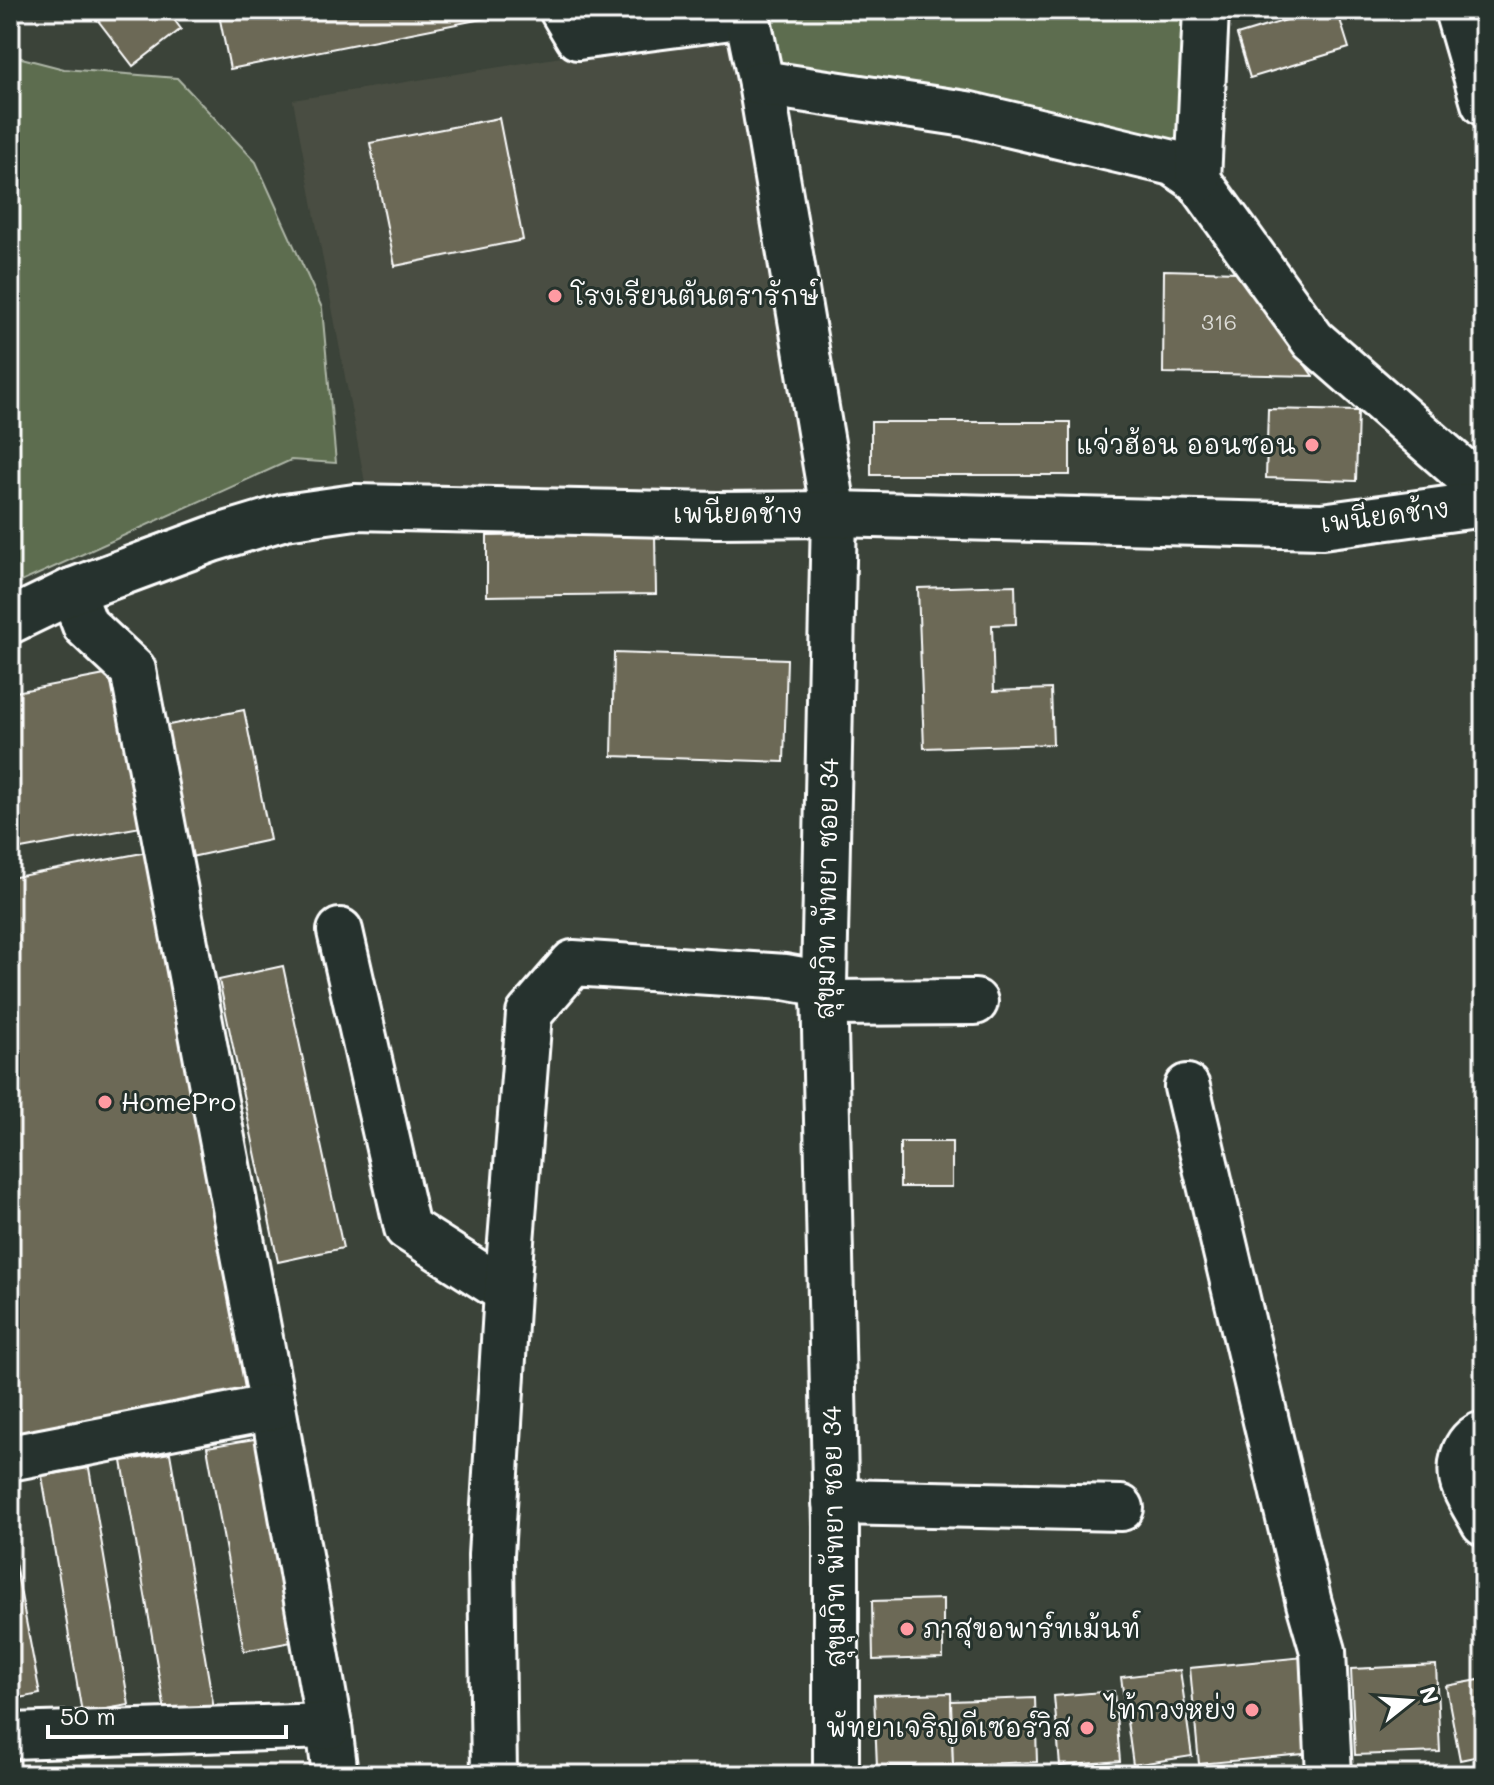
<svg xmlns="http://www.w3.org/2000/svg" width="1494" height="1785" font-family="Mali,'Playpen Sans Thai',sans-serif">
<style>
.built{fill:#4a4e42}
.green{fill:#5d6d4f;stroke:#aeb6a7;stroke-width:2}
.building{fill:#6c6956;stroke:#fff;stroke-width:2}
.lines{fill:none;stroke-linecap:round;stroke-linejoin:round}
.minor-casing{stroke:#fff;stroke-width:50}
.minor{stroke:#26332d;stroke-width:44}
.poi-dot{fill:#ff9aa2;stroke:#26332d;stroke-width:3}
.labels{text-anchor:middle;stroke-width:6;stroke-linejoin:round;paint-order:stroke}
.number-label{font-size:22px;fill:#dadad5}
.poi-label{font-size:26px;fill:#fff;stroke:#26332d;text-anchor:start}
.street-label{font-size:26px;fill:#fff;stroke:#26332d}
</style>
<rect width="100%" height="100%" fill="#3b4339"/>
<filter id="ink" filterUnits="userSpaceOnUse"><feTurbulence type="fractalNoise" baseFrequency=".0125" numOctaves="2"/><feDisplacementMap in="SourceGraphic" scale="16" xChannelSelector="R" yChannelSelector="G"/><feConvolveMatrix kernelMatrix="1 2 1 2 8 2 1 2 1" color-interpolation-filters="sRGB"/></filter>
<g filter="url(#ink)">
<path class="built" d="M 731,30 L 816,495 L 367,493 L 293,100 Z"/>
<g class="green">
<path d="M 766,10 L 1188,10 L 1181,142 L 774,66 Z"/>
<path d="M 10,55 L 64,69 L 177,78 L 256,162 L 322,308 L 336,463 L 291,460 L 10,587 Z"/>
</g>
<g class="building">
<path d="M 90,10 L 167,10 L 181,29 L 133,66 Z"/>
<path d="M 218,10 L 511,10 L 512,13 L 230,69 Z"/>
<path d="M 1249,10 L 1282,10 L 1252,19 Z"/>
<path d="M 1319,10 L 1337,10 L 1349,48 L 1250,78 L 1237,35 Z"/>
<path d="M 499,118 L 523,240 L 395,266 L 370,143 Z"/>
<path d="M 1164,270 L 1239,272 L 1313,376 L 1163,373 Z"/>
<path d="M 1268,409 L 1358,411 L 1356,481 L 1266,478 Z"/>
<rect x="871" y="422" width="199" height="53"/>
<path d="M 655,534 L 656,594 L 487,596 L 487,536 Z"/>
<path d="M 1015,585 L 1016,624 L 992,625 L 994,691 L 1051,689 L 1053,744 L 924,748 L 918,588 Z"/>
<path d="M 614,653 L 787,659 L 784,762 L 612,756 Z"/>
<path d="M 126,671 L 157,824 L 10,851 L 10,693 Z"/>
<path d="M 244,710 L 270,840 L 191,857 L 164,726 Z"/>
<path d="M 153,851 L 248,1390 L 10,1434 L 10,878 Z"/>
<path d="M 283,966 L 343,1248 L 278,1262 L 219,980 Z"/>
<rect x="900" y="1142" width="52" height="45"/>
<path d="M 260,1438 L 297,1641 L 244,1651 L 207,1447 Z"/>
<path d="M 170,1453 L 215,1715 L 167,1723 L 122,1461 Z"/>
<path d="M 89,1468 L 129,1705 L 82,1713 L 42,1476 Z"/>
<path d="M 10,1537 L 40,1694 L 10,1700 Z"/>
<path d="M 943,1599 L 943,1658 L 873,1660 L 872,1601 Z"/>
<path d="M 1304,1657 L 1314,1753 L 1199,1764 L 1190,1668 Z"/>
<path d="M 1436,1665 L 1440,1752 L 1355,1755 L 1351,1669 Z"/>
<path d="M 1180,1670 L 1192,1756 L 1133,1765 L 1121,1677 Z"/>
<path d="M 1484,1679 L 1484,1755 L 1460,1760 L 1446,1686 Z"/>
<path d="M 1114,1691 L 1120,1761 L 1060,1766 L 1054,1696 Z"/>
<path d="M 951,1693 L 953,1765 L 877,1767 L 874,1695 Z"/>
<path d="M 1035,1698 L 1037,1762 L 953,1765 L 951,1701 Z"/>
</g>
<g class="lines">
<g class="minor-casing">
<g id="minor">
<path d="M 562,10 L 578,37 L 747,15"/>
<path d="M 746,10 L 761,83 L 834,514 L 824,984 L 836,1526 L 836,1775"/>
<path d="M 1457,10 L 1484,103"/>
<path d="M 761,83 L 966,114 L 1173,163 L 1198,180 L 1313,340 L 1484,490"/>
<path d="M 1198,180 L 1206,10"/>
<path d="M 72,591 L 85,625 L 133,670 L 273,1407 L 329,1726 L 335,1775"/>
<path d="M 10,621 L 72,591 L 212,539 L 285,517 L 355,507 L 717,515 L 834,514 L 1322,526 L 1484,504"/>
<path d="M 340,931 L 407,1228 L 507,1292"/>
<path d="M 824,1003 L 975,1002"/>
<path d="M 1187,1087 L 1309,1603 L 1323,1651 L 1329,1775"/>
<path d="M 1484,1434 C 1463,1439 1457,1469 1465,1488 C 1470,1500 1478,1512 1484,1523"/>
<path d="M 10,1458 L 273,1407"/>
<path d="M 835,1502 L 1121,1508"/>
<path d="M 10,1736 L 329,1726"/>
<path d="M 494,1775 L 491,1555 L 507,1292 L 529,1014 L 573,963 L 785,977 L 824,984"/>
</g>
</g>
<use href="#minor" class="minor"/>
</g>
</g>
<g class="poi-dot">
<circle cx="555" cy="296" r="8"/>
<circle cx="1312" cy="445" r="8"/>
<circle cx="105" cy="1102" r="8"/>
<circle cx="907" cy="1629" r="8"/>
<circle cx="1252" cy="1710" r="8"/>
<circle cx="1087" cy="1728" r="8"/>
</g>
<g class="labels">
<g class="number-label">
<text x="1219" y="330">316</text>
</g>
<g class="poi-label">
<text x="571" y="305">โรงเรียนตันตรารักษ์</text>
<text x="1296" y="454" text-anchor="end">แจ่วฮ้อน ออนซอน</text>
<text x="121" y="1111">HomePro</text>
<text x="923" y="1638">ภาสุขอพาร์ทเม้นท์</text>
<text x="1236" y="1719" text-anchor="end">ไท้กวงหย่ง</text>
<text x="1071" y="1737" text-anchor="end">พัทยาเจริญดีเซอร์วิส</text>
</g>
<g class="street-label">
<text x="738" y="523">เพนียดช้าง</text>
<text transform="translate(1385 516) rotate(-7)" y="9">เพนียดช้าง</text>
<text transform="translate(827 889) rotate(-89)" y="9">สุขุมวิท พัทยา ซอย 34</text>
<text transform="translate(834 1537) rotate(-91)" y="9">สุขุมวิท พัทยา ซอย 34</text>
</g>
</g>
<rect width="1494" height="1785" fill="none" stroke="#26332d" stroke-width="40"/>
<rect x="20" y="20" width="1454" height="1745" fill="none" stroke="#fff" stroke-width="3" filter="url(#ink)"/>
<g transform="translate(1410 1701) rotate(73)" stroke="#26332d" stroke-width="6" paint-order="stroke">
<path d="M0-6L14 30L0 20L-14 30Z" fill="#ffffff"/>
<text y="-12" font-size="22" font-weight="bold" text-anchor="middle" fill="#ffffff">N</text>
</g>
<path d="M48 1725v12h238v-12" fill="none" stroke="#ffffff" stroke-width="4"/>
<text x="60" y="1725" font-size="24" fill="#ffffff" stroke="#26332d" stroke-width="6" paint-order="stroke">50 m</text>
</svg>
